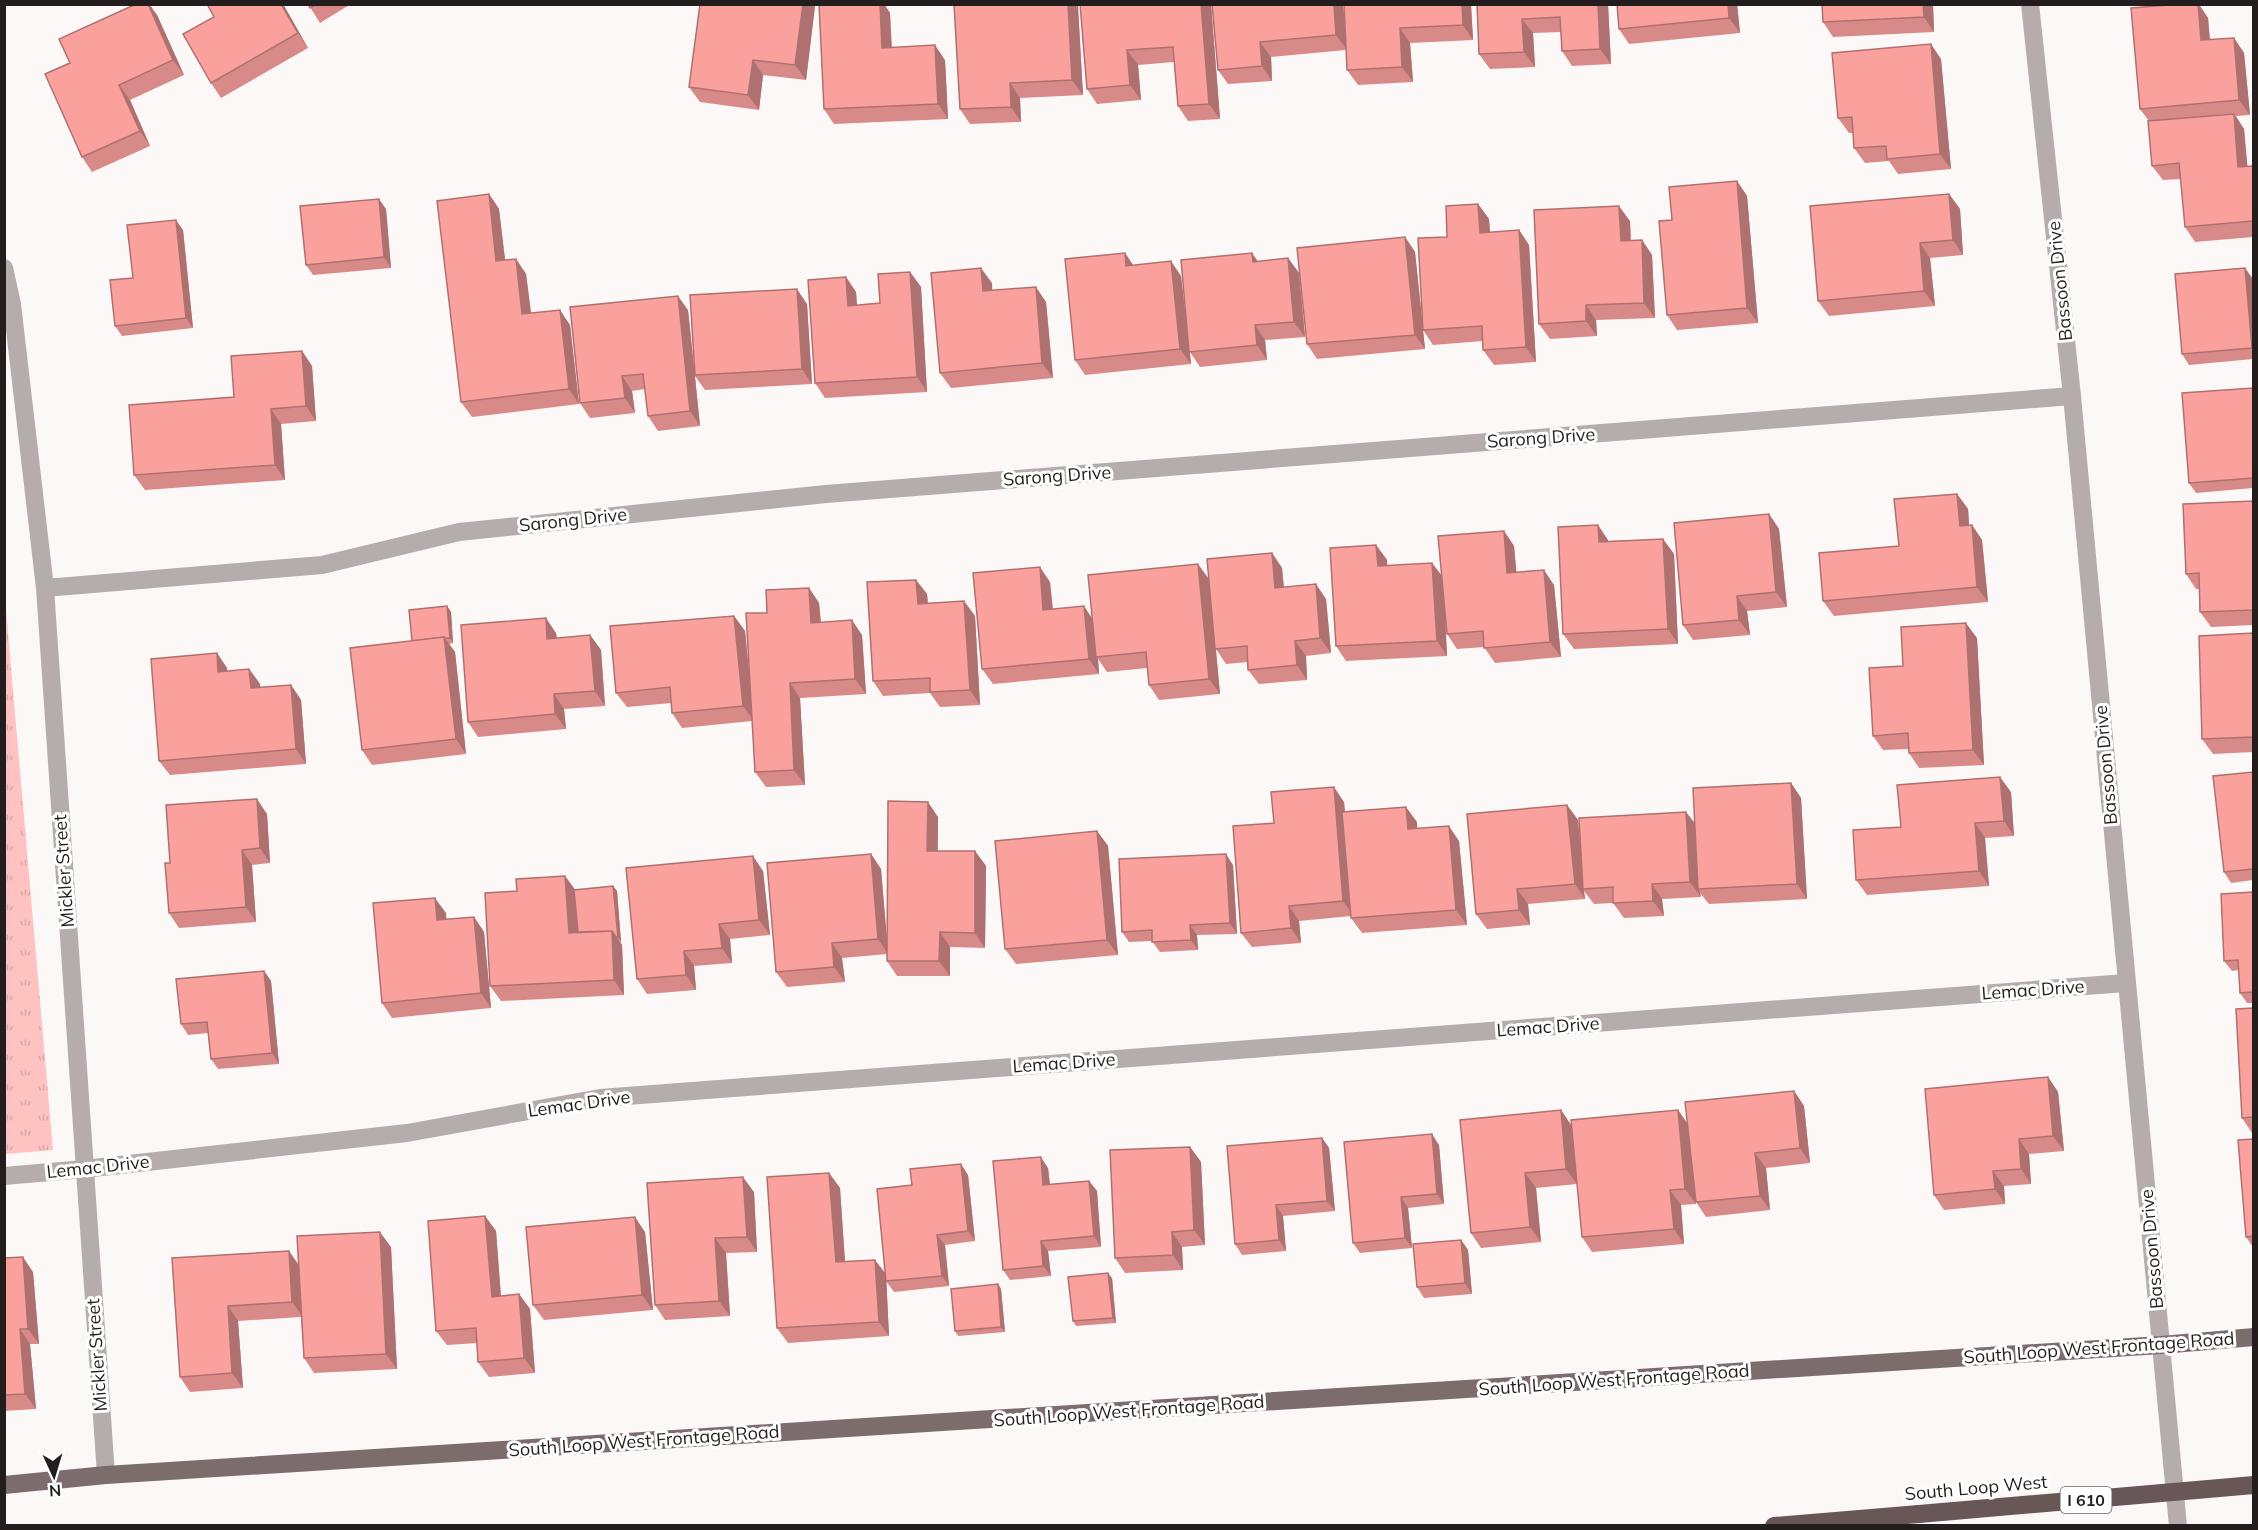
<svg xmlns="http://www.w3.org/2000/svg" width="2258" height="1530" font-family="Mulish,sans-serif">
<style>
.grass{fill:url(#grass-tufts)}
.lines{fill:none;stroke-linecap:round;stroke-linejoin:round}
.minor{stroke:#b5adac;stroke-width:18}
.major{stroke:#7c6d6c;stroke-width:18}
.highway{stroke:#685756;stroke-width:18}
.highway-bridge{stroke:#685756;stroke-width:18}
.wall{fill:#d78a88}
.shaded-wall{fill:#af716f}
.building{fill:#faa19e;stroke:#af716f;stroke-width:1.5}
.labels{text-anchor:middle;stroke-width:6;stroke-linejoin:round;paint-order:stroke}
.shield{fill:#fff;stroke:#666161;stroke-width:1.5}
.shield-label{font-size:16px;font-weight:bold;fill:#241d1d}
.street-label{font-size:18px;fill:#241d1d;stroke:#fff}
</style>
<defs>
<pattern id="grass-tufts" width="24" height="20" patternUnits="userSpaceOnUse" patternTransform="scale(1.5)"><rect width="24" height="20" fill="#fec3c0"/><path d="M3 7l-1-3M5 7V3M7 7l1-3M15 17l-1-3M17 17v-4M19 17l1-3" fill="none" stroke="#daa7a5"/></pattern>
</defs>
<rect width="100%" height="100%" fill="#fdf8f8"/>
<path class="grass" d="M 4,587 L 53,1150 L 5,1154 L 4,1154 Z"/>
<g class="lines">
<g class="minor">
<path d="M 2030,4 L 2072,396 L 2178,1526"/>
<path d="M 4,268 L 12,304 L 45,588 L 106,1475"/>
<path d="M 45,588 L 322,565 L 459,532 L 826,494 L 2072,396"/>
<path d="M 4,1176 L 84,1169 L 407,1133 L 600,1098 L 2126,983"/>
</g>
<path class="major" d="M 4,1485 L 106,1475 L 2161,1345 L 2254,1337"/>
<path class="highway" d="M 1774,1526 L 1919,1514"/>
<path class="highway-bridge" d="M 1919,1514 L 2254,1485"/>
</g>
<g class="wall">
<path d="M 136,4 L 149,4 L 157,15 L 184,75 L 130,100 L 150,146 L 92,172 L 82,157 L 70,63 Z"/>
<path d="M 283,4 L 308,48 L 221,98 L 211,83 Z"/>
<path d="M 308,4 L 351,4 L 320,23 Z"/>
<path d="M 700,4 L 814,4 L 815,6 L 806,80 L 763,75 L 759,110 L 700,102 L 689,87 Z"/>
<path d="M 819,4 L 884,4 L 890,13 L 892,47 L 945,60 L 948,119 L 834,124 L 824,109 Z"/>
<path d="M 954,4 L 1077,4 L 1078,7 L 1083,95 L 1020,98 L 1021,122 L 970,124 L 960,109 Z"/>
<path d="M 1080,4 L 1211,4 L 1220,119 L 1188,121 L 1178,106 L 1174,62 L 1138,65 L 1141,100 L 1097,104 L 1087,89 Z"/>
<path d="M 1212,4 L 1343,4 L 1346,38 L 1471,4 L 1473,40 L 1410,43 L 1413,82 L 1358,85 L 1347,70 L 1346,50 L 1271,57 L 1272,81 L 1228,84 L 1218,70 Z"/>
<path d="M 1477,4 L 1608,4 L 1611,64 L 1572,66 L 1562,51 L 1561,32 L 1533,33 L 1535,67 L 1490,69 L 1479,54 Z"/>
<path d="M 1617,4 L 1737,4 L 1740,33 L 1629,44 L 1619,29 Z"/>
<path d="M 1933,4 L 1934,32 L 1833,37 L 1823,22 Z"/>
<path d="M 2181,4 L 2199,4 L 2208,18 L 2210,40 L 2234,38 L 2244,53 L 2250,115 L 2236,116 L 2244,129 L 2247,166 L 2253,166 L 2253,237 L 2195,242 L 2185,227 L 2181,179 L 2163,180 L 2152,166 L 2149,121 L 2140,109 Z"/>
<path d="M 1941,59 L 1951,169 L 1898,174 L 1889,161 L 1865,163 L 1854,148 L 1853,133 L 1849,133 L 1838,118 Z"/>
<path d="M 1737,181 L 1747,196 L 1758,323 L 1677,330 L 1667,315 L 1672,220 Z"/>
<path d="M 489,194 L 499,209 L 505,260 L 516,259 L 526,274 L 531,313 L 570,325 L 579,404 L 472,417 L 461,402 Z"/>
<path d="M 1949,194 L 1960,209 L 1963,255 L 1930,258 L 1935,306 L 1829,316 L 1818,301 Z"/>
<path d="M 1478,204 L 1489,219 L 1490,232 L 1519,230 L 1529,245 L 1536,362 L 1494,365 L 1483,350 L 1483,341 L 1433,345 L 1423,330 L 1425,349 L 1317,359 L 1307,344 L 1405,237 L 1415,252 L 1423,327 L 1447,237 Z"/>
<path d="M 386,209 L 391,268 L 313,275 L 306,265 Z"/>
<path d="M 1630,221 L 1631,241 L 1642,240 L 1652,255 L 1655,318 L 1596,320 L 1597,336 L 1550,339 L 1539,324 Z"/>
<path d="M 183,230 L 193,328 L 122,336 L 115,326 Z"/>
<path d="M 1125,253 L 1133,265 L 1181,276 L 1187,328 L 1252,253 L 1258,262 L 1288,258 L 1299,273 L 1305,337 L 1265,340 L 1267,360 L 1200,367 L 1190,352 L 1191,364 L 1085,375 L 1075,360 Z"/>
<path d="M 2245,268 L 2252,278 L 2253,291 L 2253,359 L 2189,365 L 2182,354 Z"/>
<path d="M 910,272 L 921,287 L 927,392 L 825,398 L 815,383 L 846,277 L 856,292 L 857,305 L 880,303 Z"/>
<path d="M 992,283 L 992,290 L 1046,302 L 1053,378 L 951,388 L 940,373 Z"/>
<path d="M 807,304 L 812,384 L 705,390 L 695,376 L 700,426 L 658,431 L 648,416 L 645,389 L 632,391 L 635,413 L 590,418 L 580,403 L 688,310 L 694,366 Z"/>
<path d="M 302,351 L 312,366 L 316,421 L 281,424 L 285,480 L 145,490 L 134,475 L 234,397 Z"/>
<path d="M 2253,388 L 2253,488 L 2196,493 L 2189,483 Z"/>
<path d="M 1957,494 L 1968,509 L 1969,525 L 1972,525 L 1982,540 L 1988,602 L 1834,616 L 1823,601 L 1899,546 Z"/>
<path d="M 2253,501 L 2253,625 L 2211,627 L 2200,612 L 2199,589 L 2196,589 L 2186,574 Z"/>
<path d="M 1769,514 L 1779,529 L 1787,607 L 1747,611 L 1750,635 L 1693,640 L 1683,625 Z"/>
<path d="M 1598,525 L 1608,541 L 1663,539 L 1674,554 L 1678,644 L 1574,649 L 1563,634 Z"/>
<path d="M 1504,531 L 1514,546 L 1516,572 L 1554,585 L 1561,657 L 1495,663 L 1484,647 L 1457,649 L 1447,634 L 1445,613 L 1447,656 L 1346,661 L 1336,646 L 1376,545 L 1387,560 L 1387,565 L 1442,575 Z"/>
<path d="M 1272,553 L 1282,568 L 1284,587 L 1326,599 L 1331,653 L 1306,656 L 1307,680 L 1259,684 L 1248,670 L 1248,662 L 1226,664 L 1216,649 L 1220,694 L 1159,700 L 1149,685 L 1147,668 L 1107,672 L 1098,659 L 1099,674 L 993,684 L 982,669 L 1050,582 L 1053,609 L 1092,618 L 1209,579 Z"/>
<path d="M 916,580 L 927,594 L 928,604 L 964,601 L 975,616 L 980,705 L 940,707 L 930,693 L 883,696 L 873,681 Z"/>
<path d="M 809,588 L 819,603 L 821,622 L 862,635 L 866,694 L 800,698 L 805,785 L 766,787 L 755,772 L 752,721 L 682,728 L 672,713 L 671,703 L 627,707 L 616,693 L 734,616 L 745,631 L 750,685 L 767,613 Z"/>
<path d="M 447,606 L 451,612 L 453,643 L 449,644 L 455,652 L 466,754 L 372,765 L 362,750 L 412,641 Z"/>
<path d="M 556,633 L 557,638 L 590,635 L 601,650 L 605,706 L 564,709 L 566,729 L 478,737 L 468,722 Z"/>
<path d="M 2253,633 L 2253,752 L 2213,754 L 2202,739 Z"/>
<path d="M 1977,638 L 1984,765 L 1919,768 L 1909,753 L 1908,749 L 1883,750 L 1873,736 L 1903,666 Z"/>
<path d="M 217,653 L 227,668 L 227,671 L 249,669 L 260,684 L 260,688 L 291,685 L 301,700 L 306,764 L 170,775 L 159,761 Z"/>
<path d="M 2253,772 L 2253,880 L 2231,883 L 2224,872 Z"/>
<path d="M 1791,783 L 1801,798 L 1807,899 L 1709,904 L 1700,893 L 1701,897 L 1662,899 L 1664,916 L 1624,918 L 1613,903 L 1594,904 L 1584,891 L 1585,899 L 1528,904 L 1530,925 L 1487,929 L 1476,914 L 1567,805 L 1578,820 L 1581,853 L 1695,823 Z"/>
<path d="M 2011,792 L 2014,836 L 1985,838 L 1989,886 L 1867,895 L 1856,880 L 1901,827 Z"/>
<path d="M 1344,802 L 1345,812 L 1417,822 L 1417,828 L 1459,841 L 1467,925 L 1362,933 L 1351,918 L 1351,916 L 1299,921 L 1301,943 L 1252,947 L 1241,933 L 1274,823 Z"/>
<path d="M 267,814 L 270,863 L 252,865 L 256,922 L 179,928 L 169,913 L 170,863 Z"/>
<path d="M 938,817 L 938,851 L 975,851 L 986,866 L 985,948 L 950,947 L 950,976 L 897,976 L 887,961 L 887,954 L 842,958 L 845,982 L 787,987 L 776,972 L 871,854 L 881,869 L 887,938 Z"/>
<path d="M 1097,831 L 1108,846 L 1118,955 L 1016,964 L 1005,949 Z"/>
<path d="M 1233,865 L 1237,934 L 1197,935 L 1198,950 L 1160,952 L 1152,941 L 1129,942 L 1122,932 Z"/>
<path d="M 763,871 L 770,935 L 730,939 L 732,963 L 694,966 L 696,990 L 647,994 L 637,979 Z"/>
<path d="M 565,876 L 575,890 L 613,886 L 617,891 L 621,942 L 620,942 L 622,945 L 624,995 L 501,1001 L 490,986 L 517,891 Z"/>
<path d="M 2253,892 L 2253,1003 L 2247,1003 L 2240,993 L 2239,970 L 2232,971 L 2224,961 Z"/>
<path d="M 446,913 L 446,919 L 474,917 L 484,932 L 491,1008 L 392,1018 L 382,1003 Z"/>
<path d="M 264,971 L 271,981 L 279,1064 L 218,1069 L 211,1059 L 208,1033 L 188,1035 L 181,1024 Z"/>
<path d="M 2253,1008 L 2253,1133 L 2252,1133 L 2242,1118 Z"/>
<path d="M 2048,1077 L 2058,1092 L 2064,1151 L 2029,1154 L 2031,1184 L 2004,1186 L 2005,1204 L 1944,1210 L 1934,1195 Z"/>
<path d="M 1794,1091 L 1804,1106 L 1810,1163 L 1766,1168 L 1770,1210 L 1706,1217 L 1696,1202 L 1692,1166 L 1696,1204 L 1681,1205 L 1684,1244 L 1592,1252 L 1582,1237 L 1577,1184 L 1536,1188 L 1541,1242 L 1481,1248 L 1471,1233 L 1561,1110 L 1571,1125 L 1678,1110 L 1688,1124 Z"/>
<path d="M 1322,1138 L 1329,1148 L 1335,1211 L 1283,1216 L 1286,1251 L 1242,1255 L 1235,1244 Z"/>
<path d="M 2253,1139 L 2253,1247 L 2246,1237 Z"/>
<path d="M 1439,1145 L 1444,1204 L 1408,1208 L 1412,1248 L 1360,1253 L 1353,1243 Z"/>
<path d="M 1190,1147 L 1201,1162 L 1205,1245 L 1182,1247 L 1183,1270 L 1125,1273 L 1115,1258 Z"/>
<path d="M 1048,1168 L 1050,1184 L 1089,1181 L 1097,1191 L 1101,1247 L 1048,1251 L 1051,1276 L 1010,1280 L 1003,1270 Z"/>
<path d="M 829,1173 L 840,1188 L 845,1262 L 886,1274 L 889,1336 L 788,1343 L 777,1328 Z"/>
<path d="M 968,1175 L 975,1241 L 945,1245 L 949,1286 L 894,1292 L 886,1281 L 912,1185 Z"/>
<path d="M 754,1192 L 757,1252 L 726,1253 L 730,1316 L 665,1320 L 655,1305 Z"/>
<path d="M 485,1216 L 496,1231 L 501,1296 L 519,1294 L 530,1309 L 535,1373 L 489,1377 L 478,1362 L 477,1343 L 447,1345 L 436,1331 Z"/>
<path d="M 645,1232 L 653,1310 L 544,1320 L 533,1305 Z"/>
<path d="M 1461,1240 L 1468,1250 L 1472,1294 L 1424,1298 L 1417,1287 Z"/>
<path d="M 391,1247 L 397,1369 L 314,1373 L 304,1358 L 301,1317 L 238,1321 L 243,1388 L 190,1392 L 180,1377 L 172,1258 L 289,1251 L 299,1265 Z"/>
<path d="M 4,1258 L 33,1272 L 39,1344 L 30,1344 L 36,1409 L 4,1411 Z"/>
<path d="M 1112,1278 L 1116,1323 L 1076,1326 L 1073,1321 Z"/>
<path d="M 998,1284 L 1001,1289 L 1005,1332 L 958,1336 L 955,1331 Z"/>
</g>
<g class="shaded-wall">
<path d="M 148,4 L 149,4 L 157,15 L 184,75 L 173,60 Z"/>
<path d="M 281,4 L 283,4 L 308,48 L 298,33 Z"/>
<path d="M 803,4 L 814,4 L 815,6 L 806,80 L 795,65 Z"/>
<path d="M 880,4 L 884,4 L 890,13 L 892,63 L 882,48 Z"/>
<path d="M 1068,4 L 1077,4 L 1078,7 L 1083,95 L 1072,80 Z"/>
<path d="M 1201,4 L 1211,4 L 1220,119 L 1209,104 Z"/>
<path d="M 1334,4 L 1343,4 L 1347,50 L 1336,35 Z"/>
<path d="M 1462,4 L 1471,4 L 1473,40 L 1463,25 Z"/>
<path d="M 1598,4 L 1608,4 L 1611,64 L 1600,49 Z"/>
<path d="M 1728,4 L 1737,4 L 1740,33 L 1729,18 Z"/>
<path d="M 1923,4 L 1933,4 L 1934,32 L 1924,17 Z"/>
<path d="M 2198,4 L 2208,18 L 2211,55 L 2201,40 Z"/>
<path d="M 1522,19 L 1533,33 L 1535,67 L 1524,52 Z"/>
<path d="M 1400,28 L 1410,43 L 1413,82 L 1402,67 Z"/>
<path d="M 2234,38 L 2244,53 L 2250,115 L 2239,100 Z"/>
<path d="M 1260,42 L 1271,57 L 1272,81 L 1262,66 Z"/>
<path d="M 1931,44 L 1941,59 L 1951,169 L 1940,154 Z"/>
<path d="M 935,45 L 945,60 L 948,119 L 938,104 Z"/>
<path d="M 1127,50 L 1138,65 L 1141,100 L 1130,85 Z"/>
<path d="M 753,60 L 763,75 L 759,110 L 748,95 Z"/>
<path d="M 1010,83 L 1020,98 L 1021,122 L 1011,107 Z"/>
<path d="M 119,85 L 130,100 L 150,146 L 140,131 Z"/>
<path d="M 2234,114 L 2244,129 L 2249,182 L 2238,167 Z"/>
<path d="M 1737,181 L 1747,196 L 1758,323 L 1747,308 Z"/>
<path d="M 489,194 L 499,209 L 507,276 L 496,261 Z"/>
<path d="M 1949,194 L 1960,209 L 1963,255 L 1953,240 Z"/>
<path d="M 379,199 L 386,209 L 391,268 L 384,257 Z"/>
<path d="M 1478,204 L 1489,219 L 1491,248 L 1480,233 Z"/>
<path d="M 1619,206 L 1630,221 L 1631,256 L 1621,241 Z"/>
<path d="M 176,220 L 183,230 L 193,328 L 186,318 Z"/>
<path d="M 1519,230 L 1529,245 L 1536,362 L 1526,347 Z"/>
<path d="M 1405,237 L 1415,252 L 1425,349 L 1415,335 Z"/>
<path d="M 1642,240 L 1652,255 L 1655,318 L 1644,303 Z"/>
<path d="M 1920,243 L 1930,258 L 1935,306 L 1924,291 Z"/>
<path d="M 1125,253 L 1135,268 L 1126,266 Z"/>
<path d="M 1252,253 L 1262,268 L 1253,262 Z"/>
<path d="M 1288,258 L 1299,273 L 1305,337 L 1294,322 Z"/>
<path d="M 516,259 L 526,274 L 533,329 L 522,314 Z"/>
<path d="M 1171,261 L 1181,276 L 1191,364 L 1180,349 Z"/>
<path d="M 981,268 L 992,283 L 993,306 L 983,291 Z"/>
<path d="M 2245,268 L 2252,278 L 2253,291 L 2253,350 L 2252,348 Z"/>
<path d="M 910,272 L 921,287 L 927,392 L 917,377 Z"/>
<path d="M 846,277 L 856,292 L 858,320 L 848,306 Z"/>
<path d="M 1036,287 L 1046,302 L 1053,378 L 1042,363 Z"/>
<path d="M 797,289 L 807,304 L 812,384 L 802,369 Z"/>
<path d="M 678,296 L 688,310 L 700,426 L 690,411 Z"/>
<path d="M 1586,305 L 1596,320 L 1597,336 L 1586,321 Z"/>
<path d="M 560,310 L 570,325 L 579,404 L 569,389 Z"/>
<path d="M 1255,325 L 1265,340 L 1267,360 L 1257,345 Z"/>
<path d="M 302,351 L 312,366 L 316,421 L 306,406 Z"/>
<path d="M 622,376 L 632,391 L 635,413 L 625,398 Z"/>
<path d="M 271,409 L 281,424 L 285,480 L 275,465 Z"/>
<path d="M 1957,494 L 1968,509 L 1970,541 L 1960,526 Z"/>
<path d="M 1769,514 L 1779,529 L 1787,607 L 1776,592 Z"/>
<path d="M 1598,525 L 1608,540 L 1610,557 L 1599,542 Z"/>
<path d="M 1972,525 L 1982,540 L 1988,602 L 1977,587 Z"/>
<path d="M 1504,531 L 1514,546 L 1518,588 L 1507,573 Z"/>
<path d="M 1663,539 L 1674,554 L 1678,644 L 1668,629 Z"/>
<path d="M 1376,545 L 1387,560 L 1388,581 L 1378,566 Z"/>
<path d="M 1272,553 L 1282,568 L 1285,603 L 1275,588 Z"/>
<path d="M 1432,563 L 1443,577 L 1447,656 L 1437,641 Z"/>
<path d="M 1198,564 L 1209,579 L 1220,694 L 1209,679 Z"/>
<path d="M 1040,567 L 1050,582 L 1054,625 L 1043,610 Z"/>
<path d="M 1544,570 L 1554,585 L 1561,657 L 1550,642 Z"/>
<path d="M 916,580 L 927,594 L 929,619 L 918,604 Z"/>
<path d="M 1316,584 L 1326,599 L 1331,653 L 1320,638 Z"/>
<path d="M 809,588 L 819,603 L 822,638 L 811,623 Z"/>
<path d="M 1737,596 L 1747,611 L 1750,635 L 1739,620 Z"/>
<path d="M 964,601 L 975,616 L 980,705 L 970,690 Z"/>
<path d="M 447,606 L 451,612 L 453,643 L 450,638 Z"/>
<path d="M 1084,606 L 1094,621 L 1096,657 L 1098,659 L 1099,674 L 1089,659 Z"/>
<path d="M 734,616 L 745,631 L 754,721 L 743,706 Z"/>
<path d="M 546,618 L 556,633 L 558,654 L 547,639 Z"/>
<path d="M 852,620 L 862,635 L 866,694 L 855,679 Z"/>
<path d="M 1966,623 L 1977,638 L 1984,765 L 1973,750 Z"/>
<path d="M 590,635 L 601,650 L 605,706 L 595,691 Z"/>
<path d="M 444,637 L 455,652 L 466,754 L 456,739 Z"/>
<path d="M 1295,641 L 1306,656 L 1307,680 L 1297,665 Z"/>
<path d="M 217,653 L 227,668 L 228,686 L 218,672 Z"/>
<path d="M 249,669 L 260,684 L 262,703 L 251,688 Z"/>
<path d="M 790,683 L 800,698 L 805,785 L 794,770 Z"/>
<path d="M 291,685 L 301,700 L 306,764 L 296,749 Z"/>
<path d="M 554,694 L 564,709 L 566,729 L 555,714 Z"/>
<path d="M 2000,777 L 2011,792 L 2014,836 L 2004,821 Z"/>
<path d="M 1791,783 L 1801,798 L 1807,899 L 1797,884 Z"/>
<path d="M 1334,787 L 1344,802 L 1354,916 L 1343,901 Z"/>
<path d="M 257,799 L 267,814 L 270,863 L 260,848 Z"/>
<path d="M 928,802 L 938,817 L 937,866 L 927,851 Z"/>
<path d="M 1567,805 L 1578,820 L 1584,889 L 1583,889 L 1584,891 L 1585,899 L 1575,884 Z"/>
<path d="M 1406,807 L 1417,822 L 1418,844 L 1408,829 Z"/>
<path d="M 1686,812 L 1697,826 L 1698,889 L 1700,893 L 1701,897 L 1690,882 Z"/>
<path d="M 1975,823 L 1985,838 L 1989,886 L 1979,871 Z"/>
<path d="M 1449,826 L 1459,841 L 1467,925 L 1456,910 Z"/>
<path d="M 1097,831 L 1108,846 L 1118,955 L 1107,940 Z"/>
<path d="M 242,850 L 252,865 L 256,922 L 246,907 Z"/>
<path d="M 975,851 L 986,866 L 985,948 L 975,933 Z"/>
<path d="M 871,854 L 881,869 L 888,954 L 878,939 Z"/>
<path d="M 1226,854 L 1233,865 L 1237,934 L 1230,923 Z"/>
<path d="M 753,856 L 763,871 L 770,935 L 759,920 Z"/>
<path d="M 565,876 L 576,891 L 579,948 L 569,933 Z"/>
<path d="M 1652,884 L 1662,899 L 1664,916 L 1653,901 Z"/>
<path d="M 613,886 L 617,891 L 621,942 L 618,937 Z"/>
<path d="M 1517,889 L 1528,904 L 1530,925 L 1519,910 Z"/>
<path d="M 435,898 L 446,913 L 448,935 L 437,920 Z"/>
<path d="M 1289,906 L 1299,921 L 1301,943 L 1291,928 Z"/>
<path d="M 474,917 L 484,932 L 491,1008 L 481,993 Z"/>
<path d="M 719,924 L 730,939 L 732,963 L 722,948 Z"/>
<path d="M 1190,925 L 1197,935 L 1198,950 L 1191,940 Z"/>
<path d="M 612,931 L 622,945 L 624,995 L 614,980 Z"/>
<path d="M 940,932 L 950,947 L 950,976 L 939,961 Z"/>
<path d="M 832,943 L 842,958 L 845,982 L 834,967 Z"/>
<path d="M 684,951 L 694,966 L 696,990 L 686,975 Z"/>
<path d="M 264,971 L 271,981 L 279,1064 L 272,1053 Z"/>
<path d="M 2048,1077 L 2058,1092 L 2064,1151 L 2053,1136 Z"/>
<path d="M 1794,1091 L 1804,1106 L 1810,1163 L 1800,1148 Z"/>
<path d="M 1561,1110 L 1571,1125 L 1577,1184 L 1566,1169 Z"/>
<path d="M 1678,1110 L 1688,1125 L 1696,1204 L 1685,1189 Z"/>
<path d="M 1432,1134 L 1439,1145 L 1444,1204 L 1437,1194 Z"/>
<path d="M 1322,1138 L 1329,1148 L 1335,1211 L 1327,1201 Z"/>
<path d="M 2019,1139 L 2029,1154 L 2031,1184 L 2021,1169 Z"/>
<path d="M 1190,1147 L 1201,1162 L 1205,1245 L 1194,1230 Z"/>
<path d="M 1755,1153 L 1766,1168 L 1770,1210 L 1760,1196 Z"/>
<path d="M 1041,1157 L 1048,1168 L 1051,1195 L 1043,1185 Z"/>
<path d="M 961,1164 L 968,1175 L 975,1241 L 968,1231 Z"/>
<path d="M 1993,1171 L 2004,1186 L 2005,1204 L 1995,1189 Z"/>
<path d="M 829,1173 L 840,1188 L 846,1277 L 836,1262 Z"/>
<path d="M 1525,1173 L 1536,1188 L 1541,1242 L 1530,1227 Z"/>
<path d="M 743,1177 L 754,1192 L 757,1252 L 747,1237 Z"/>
<path d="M 1089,1181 L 1097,1191 L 1101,1247 L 1094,1236 Z"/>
<path d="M 1670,1190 L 1681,1205 L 1684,1244 L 1674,1229 Z"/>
<path d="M 1401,1197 L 1408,1208 L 1412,1248 L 1405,1238 Z"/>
<path d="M 1276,1205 L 1283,1216 L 1286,1251 L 1279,1240 Z"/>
<path d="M 485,1216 L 496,1231 L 502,1312 L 492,1297 Z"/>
<path d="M 635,1217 L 645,1232 L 653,1310 L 642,1295 Z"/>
<path d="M 380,1232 L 391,1247 L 397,1369 L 386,1354 Z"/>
<path d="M 1172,1232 L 1182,1247 L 1183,1270 L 1173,1255 Z"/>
<path d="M 937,1235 L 945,1245 L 949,1286 L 942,1276 Z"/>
<path d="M 715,1238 L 726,1253 L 730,1316 L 719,1301 Z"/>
<path d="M 1461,1240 L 1468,1250 L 1472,1294 L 1465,1283 Z"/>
<path d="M 1041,1241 L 1048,1251 L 1051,1276 L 1043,1266 Z"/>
<path d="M 289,1251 L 299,1266 L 303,1317 L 292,1302 Z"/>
<path d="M 23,1257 L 33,1272 L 39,1344 L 28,1329 Z"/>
<path d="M 875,1260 L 886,1274 L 889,1336 L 879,1322 Z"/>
<path d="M 1108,1273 L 1112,1278 L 1116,1323 L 1113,1318 Z"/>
<path d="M 998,1284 L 1001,1289 L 1005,1332 L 1001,1327 Z"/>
<path d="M 519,1294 L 530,1309 L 535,1373 L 524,1358 Z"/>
<path d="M 228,1306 L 238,1321 L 243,1388 L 232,1373 Z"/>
<path d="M 20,1329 L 30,1344 L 36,1409 L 25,1394 Z"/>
</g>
<g class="building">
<path d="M 136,4 L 148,4 L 173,60 L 119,85 L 140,131 L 82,157 L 45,74 L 70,63 L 59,39 Z"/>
<path d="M 207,4 L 281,4 L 298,33 L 211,83 L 183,34 L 214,17 Z"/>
<path d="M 308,4 L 316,4 L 310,8 Z"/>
<path d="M 700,4 L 803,4 L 795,65 L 753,60 L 748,95 L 689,87 Z"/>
<path d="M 819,4 L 880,4 L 882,48 L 935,45 L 938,104 L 824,109 Z"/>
<path d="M 954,4 L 1068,4 L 1072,80 L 1010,83 L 1011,107 L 960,109 Z"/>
<path d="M 1080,4 L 1201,4 L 1209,104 L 1178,106 L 1173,47 L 1127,50 L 1130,85 L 1087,89 Z"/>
<path d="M 1212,4 L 1334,4 L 1336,35 L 1260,42 L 1262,66 L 1218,70 Z"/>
<path d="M 1344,4 L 1462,4 L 1463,25 L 1400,28 L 1402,67 L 1347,70 Z"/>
<path d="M 1477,4 L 1598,4 L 1600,49 L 1562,51 L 1560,17 L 1522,19 L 1524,52 L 1479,54 Z"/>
<path d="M 1617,4 L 1728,4 L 1729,18 L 1619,29 Z"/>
<path d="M 1822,4 L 1923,4 L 1924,17 L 1823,22 Z"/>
<path d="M 2181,4 L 2198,4 L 2201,40 L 2234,38 L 2239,100 L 2140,109 L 2131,8 Z"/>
<path d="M 1931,44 L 1940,154 L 1887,159 L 1886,146 L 1854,148 L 1852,117 L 1838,118 L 1832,53 Z"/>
<path d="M 2234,114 L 2238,167 L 2253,166 L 2253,221 L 2185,227 L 2179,163 L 2152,166 L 2148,121 Z"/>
<path d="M 1737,181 L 1747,308 L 1667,315 L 1659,221 L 1672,220 L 1669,187 Z"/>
<path d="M 489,194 L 496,261 L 516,259 L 522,314 L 560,310 L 569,389 L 461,402 L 437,201 Z"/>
<path d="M 1949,194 L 1953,240 L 1920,243 L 1924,291 L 1818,301 L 1810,206 Z"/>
<path d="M 379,199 L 384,257 L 306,265 L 300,206 Z"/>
<path d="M 1478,204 L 1480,233 L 1519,230 L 1526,347 L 1483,350 L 1482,326 L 1423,330 L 1418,238 L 1447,237 L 1446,206 Z"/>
<path d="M 1619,206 L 1621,241 L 1642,240 L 1644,303 L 1586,305 L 1586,321 L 1539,324 L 1534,210 Z"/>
<path d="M 176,220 L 186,318 L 115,326 L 110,280 L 133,278 L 127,225 Z"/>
<path d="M 1405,237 L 1415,335 L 1307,344 L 1297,248 Z"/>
<path d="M 1125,253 L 1126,266 L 1171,261 L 1180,349 L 1075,360 L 1065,259 Z"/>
<path d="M 1252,253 L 1253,262 L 1288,258 L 1294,322 L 1255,325 L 1257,345 L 1189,352 L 1181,260 Z"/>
<path d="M 981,268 L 983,291 L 1036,287 L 1042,363 L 940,373 L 931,273 Z"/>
<path d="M 2245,268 L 2252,348 L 2182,354 L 2175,274 Z"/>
<path d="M 910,272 L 917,377 L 815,383 L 808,280 L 846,277 L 848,306 L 880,303 L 878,274 Z"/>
<path d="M 797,289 L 802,369 L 695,375 L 690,295 Z"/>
<path d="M 678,296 L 690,411 L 648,416 L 643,374 L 622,376 L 625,398 L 580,403 L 570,307 Z"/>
<path d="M 302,351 L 306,406 L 271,409 L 275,465 L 134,475 L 129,405 L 234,397 L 231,356 Z"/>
<path d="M 2253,388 L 2253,478 L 2189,483 L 2182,393 Z"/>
<path d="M 1957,494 L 1960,526 L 1972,525 L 1977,587 L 1823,601 L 1819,553 L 1899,546 L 1894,499 Z"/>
<path d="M 2253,501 L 2253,610 L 2200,612 L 2199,573 L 2186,574 L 2183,504 Z"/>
<path d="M 1769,514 L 1776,592 L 1737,596 L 1739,620 L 1683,625 L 1674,523 Z"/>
<path d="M 1598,525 L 1599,542 L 1663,539 L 1668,629 L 1563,634 L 1558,527 Z"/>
<path d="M 1504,531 L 1507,573 L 1544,570 L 1550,642 L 1484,648 L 1483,631 L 1447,634 L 1438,536 Z"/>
<path d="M 1376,545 L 1378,566 L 1432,563 L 1437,641 L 1336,646 L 1330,548 Z"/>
<path d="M 1272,553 L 1275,588 L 1316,584 L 1320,638 L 1295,641 L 1297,665 L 1248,670 L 1247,646 L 1215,649 L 1207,559 Z"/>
<path d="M 1198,564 L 1209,679 L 1149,685 L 1146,652 L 1096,657 L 1088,575 Z"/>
<path d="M 1040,567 L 1043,610 L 1084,606 L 1089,659 L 982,669 L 973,573 Z"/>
<path d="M 916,580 L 918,604 L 964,601 L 970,690 L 930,692 L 930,678 L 873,681 L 867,582 Z"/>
<path d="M 809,588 L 811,623 L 852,620 L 855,679 L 790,683 L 794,770 L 755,772 L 746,613 L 767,613 L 766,590 Z"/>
<path d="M 447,606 L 450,638 L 444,638 L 444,637 L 412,641 L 409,610 Z"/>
<path d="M 734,616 L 743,706 L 672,713 L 670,687 L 616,693 L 610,626 Z"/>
<path d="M 546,618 L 547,639 L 590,635 L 595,691 L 554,694 L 555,714 L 468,722 L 461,625 Z"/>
<path d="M 1966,623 L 1973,750 L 1909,753 L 1908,733 L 1873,736 L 1869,668 L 1903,666 L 1901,627 Z"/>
<path d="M 2253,633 L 2253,737 L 2202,739 L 2199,636 Z"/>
<path d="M 444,637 L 456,739 L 362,750 L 350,648 Z"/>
<path d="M 217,653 L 218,672 L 249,669 L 251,688 L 291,685 L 296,749 L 159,761 L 151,659 Z"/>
<path d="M 2253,772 L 2253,869 L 2224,872 L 2213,776 Z"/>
<path d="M 2000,777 L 2004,821 L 1975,823 L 1979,871 L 1856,880 L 1853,830 L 1901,827 L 1897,785 Z"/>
<path d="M 1791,783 L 1797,884 L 1698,889 L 1693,788 Z"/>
<path d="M 1334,787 L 1343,901 L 1289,906 L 1291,928 L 1241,933 L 1233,826 L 1274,823 L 1271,792 Z"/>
<path d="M 257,799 L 260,848 L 242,850 L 246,907 L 169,913 L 165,863 L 170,863 L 166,805 Z"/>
<path d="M 888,801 L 928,802 L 927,851 L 975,851 L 975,933 L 940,932 L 939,961 L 887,961 Z"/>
<path d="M 1567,805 L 1575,884 L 1517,889 L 1519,910 L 1476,914 L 1467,814 Z"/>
<path d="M 1406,807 L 1408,829 L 1449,826 L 1456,910 L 1351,918 L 1342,812 Z"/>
<path d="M 1686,812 L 1690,882 L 1652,884 L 1653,901 L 1613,903 L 1613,887 L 1583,889 L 1579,818 Z"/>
<path d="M 1097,831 L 1107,940 L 1005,949 L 995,841 Z"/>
<path d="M 871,854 L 878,939 L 832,943 L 834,967 L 776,972 L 767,863 Z"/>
<path d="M 1226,854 L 1230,923 L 1190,925 L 1191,940 L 1152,942 L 1152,930 L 1122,932 L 1119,859 Z"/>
<path d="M 753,856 L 759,920 L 719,924 L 722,948 L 684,951 L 686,975 L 637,979 L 626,868 Z"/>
<path d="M 565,876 L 569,933 L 612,931 L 614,980 L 490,986 L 485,893 L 517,891 L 516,879 Z"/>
<path d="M 613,886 L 618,937 L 616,937 L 612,931 L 578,932 L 574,890 Z"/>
<path d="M 2253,892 L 2253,992 L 2240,993 L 2238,960 L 2224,961 L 2221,894 Z"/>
<path d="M 435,898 L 437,920 L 474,917 L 481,993 L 382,1003 L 373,903 Z"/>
<path d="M 264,971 L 272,1053 L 211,1059 L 207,1022 L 181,1024 L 176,979 Z"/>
<path d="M 2253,1008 L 2253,1117 L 2242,1118 L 2236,1009 Z"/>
<path d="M 2048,1077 L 2053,1136 L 2019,1139 L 2021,1169 L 1993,1171 L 1995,1189 L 1934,1195 L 1925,1089 Z"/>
<path d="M 1794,1091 L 1800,1148 L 1755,1153 L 1760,1196 L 1696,1202 L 1685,1102 Z"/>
<path d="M 1561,1110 L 1566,1169 L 1525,1173 L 1530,1227 L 1471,1233 L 1460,1120 Z"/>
<path d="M 1678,1110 L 1685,1189 L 1670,1190 L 1674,1229 L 1582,1237 L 1571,1120 Z"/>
<path d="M 1432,1134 L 1437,1194 L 1401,1197 L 1405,1238 L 1353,1243 L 1344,1142 Z"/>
<path d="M 1322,1138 L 1327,1201 L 1276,1205 L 1279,1240 L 1235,1244 L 1227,1146 Z"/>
<path d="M 2253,1139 L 2253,1236 L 2246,1237 L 2238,1140 Z"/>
<path d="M 1190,1147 L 1194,1230 L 1172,1232 L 1173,1255 L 1115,1258 L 1110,1150 Z"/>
<path d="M 1041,1157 L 1043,1185 L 1089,1181 L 1094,1236 L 1041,1241 L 1043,1266 L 1003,1270 L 993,1161 Z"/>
<path d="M 961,1164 L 968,1231 L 937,1235 L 942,1276 L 886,1281 L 877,1189 L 912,1185 L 910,1169 Z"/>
<path d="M 829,1173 L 836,1262 L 875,1260 L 879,1322 L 777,1328 L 767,1177 Z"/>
<path d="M 743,1177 L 747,1237 L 715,1238 L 719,1301 L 655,1305 L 647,1183 Z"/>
<path d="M 485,1216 L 492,1297 L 519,1294 L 524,1358 L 478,1362 L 476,1328 L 436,1331 L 428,1221 Z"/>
<path d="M 635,1217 L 642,1295 L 533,1305 L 526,1227 Z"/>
<path d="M 380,1232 L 386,1354 L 304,1358 L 297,1236 Z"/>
<path d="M 1461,1240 L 1465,1283 L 1417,1287 L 1413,1244 Z"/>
<path d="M 289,1251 L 292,1302 L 228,1306 L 232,1373 L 180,1377 L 172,1258 Z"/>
<path d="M 23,1257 L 28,1329 L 20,1329 L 25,1394 L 4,1395 L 4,1258 Z"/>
<path d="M 1108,1273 L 1113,1318 L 1073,1321 L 1068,1277 Z"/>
<path d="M 998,1284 L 1001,1327 L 955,1331 L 951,1289 Z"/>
</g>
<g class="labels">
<rect class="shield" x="2060.5" y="1487" width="51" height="26" rx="4.5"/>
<g class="shield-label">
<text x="2086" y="1506">I 610</text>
</g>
<g class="street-label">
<text transform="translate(2060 281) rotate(-96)" y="6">Bassoon Drive</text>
<text transform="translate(1541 438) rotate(-4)" y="6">Sarong Drive</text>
<text transform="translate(1057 476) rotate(-4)" y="6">Sarong Drive</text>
<text transform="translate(573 520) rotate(-6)" y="6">Sarong Drive</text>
<text transform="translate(2106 765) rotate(-95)" y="6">Bassoon Drive</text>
<text transform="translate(64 871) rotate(-94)" y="6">Mickler Street</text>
<text transform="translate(2033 990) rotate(-4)" y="6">Lemac Drive</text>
<text transform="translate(1548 1027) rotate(-4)" y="6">Lemac Drive</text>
<text transform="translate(1064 1063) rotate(-4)" y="6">Lemac Drive</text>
<text transform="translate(579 1104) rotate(-8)" y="6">Lemac Drive</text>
<text transform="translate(98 1167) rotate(-6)" y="6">Lemac Drive</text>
<text transform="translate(2152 1249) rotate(-95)" y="6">Bassoon Drive</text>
<text transform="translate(2099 1348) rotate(-4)" y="6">South Loop West Frontage Road</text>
<text transform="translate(97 1355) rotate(-94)" y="6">Mickler Street</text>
<text transform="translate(1614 1380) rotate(-4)" y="6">South Loop West Frontage Road</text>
<text transform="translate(1129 1411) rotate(-4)" y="6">South Loop West Frontage Road</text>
<text transform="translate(644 1441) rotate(-4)" y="6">South Loop West Frontage Road</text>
<text transform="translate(1976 1488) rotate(-5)" y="6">South Loop West</text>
</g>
</g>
<rect width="2258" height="1530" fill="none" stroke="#241d1d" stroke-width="12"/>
<g transform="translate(54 1476) rotate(176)" stroke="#ffffff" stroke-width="4.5" paint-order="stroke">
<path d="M0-4.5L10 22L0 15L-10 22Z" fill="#241d1d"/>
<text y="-9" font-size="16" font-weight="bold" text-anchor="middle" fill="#241d1d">N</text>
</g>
</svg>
